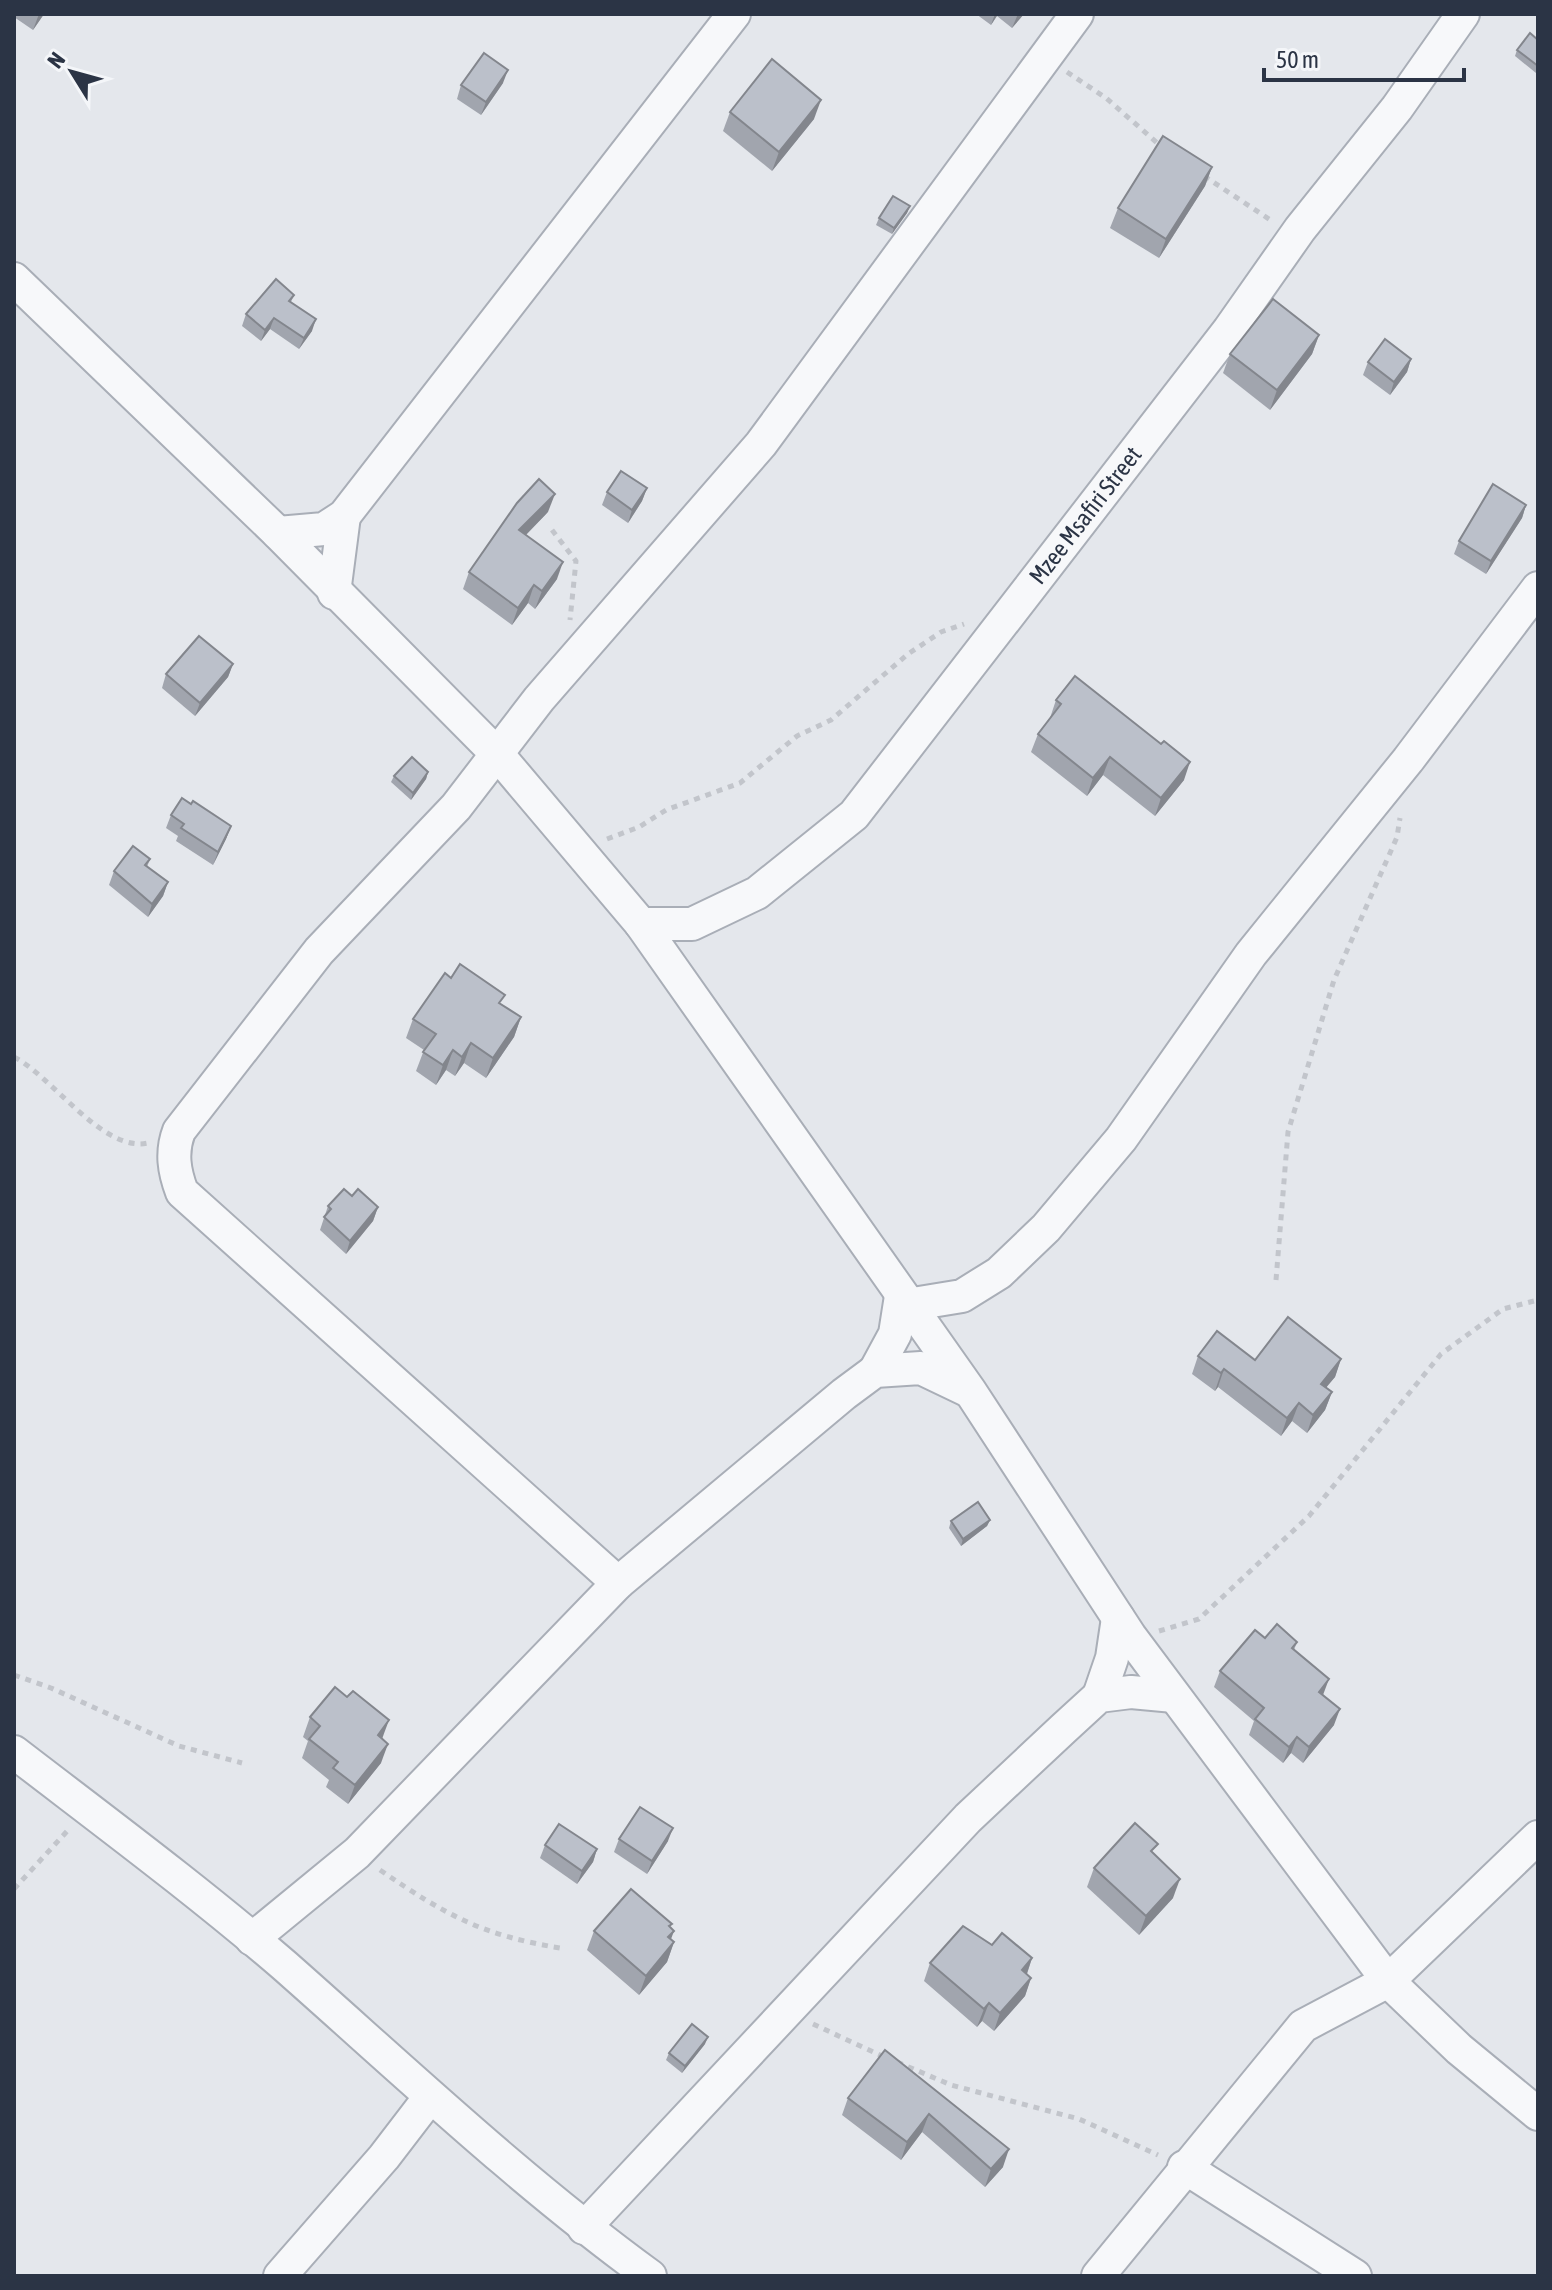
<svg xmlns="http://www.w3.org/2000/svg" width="1552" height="2290" font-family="'Asap Condensed',sans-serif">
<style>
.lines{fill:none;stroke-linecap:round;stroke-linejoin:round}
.minor-casing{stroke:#a9aeb7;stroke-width:36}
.path{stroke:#c2c5cb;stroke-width:5;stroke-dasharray:6 6;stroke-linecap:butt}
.minor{stroke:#f7f8fa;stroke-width:32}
.wall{fill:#a1a5ae}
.shaded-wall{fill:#83868d}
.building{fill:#bbc0ca;stroke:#83868d;stroke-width:2}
.labels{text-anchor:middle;stroke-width:6;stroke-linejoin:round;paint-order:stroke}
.street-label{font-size:24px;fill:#2b3445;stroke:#f4f6f9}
</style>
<rect width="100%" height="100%" fill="#e4e7ec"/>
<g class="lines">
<g class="minor-casing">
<g id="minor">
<path d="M 14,279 L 278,533 L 499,756 L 641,924 L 970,1391 L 1130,1636 L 1388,1981 L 1459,2049 L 1538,2114"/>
<path d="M 278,533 L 324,529 L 344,516 L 734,14"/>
<path d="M 334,593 L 344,516"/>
<path id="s1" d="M 641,924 L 692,924 L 757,893 L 854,815 L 1229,330 L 1300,229 L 1397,108 L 1463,14"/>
<path d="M 907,1305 L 962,1296 L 999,1273 L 1046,1228 L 1121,1139 L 1251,954 L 1408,760 L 1538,588"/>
<path d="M 875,1371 L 895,1334 L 901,1296"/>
<path d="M 618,1583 L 182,1192 C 174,1171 171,1152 179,1131 L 319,951 L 456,807 L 539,699 L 761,444 L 1077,14"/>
<path d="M 1099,1696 L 1112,1658 L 1118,1618"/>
<path d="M 14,1752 C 105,1822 198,1891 285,1966 C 405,2072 521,2182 650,2276"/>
<path d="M 252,1939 L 357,1853 L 618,1583 L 844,1394 L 875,1371 L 921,1368 L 967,1390"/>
<path d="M 1184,2167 L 1355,2276"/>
<path d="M 584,2228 L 968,1818 L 1063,1729 L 1099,1696 L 1131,1692 L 1174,1696"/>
<path d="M 280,2276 L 384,2157 L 430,2097"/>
<path d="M 1098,2276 L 1303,2026 L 1388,1981 L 1538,1837"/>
</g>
</g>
<g class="path">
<path d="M 1067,72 L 1106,98 L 1163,148"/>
<path d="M 1204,176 L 1272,221"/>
<path d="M 552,530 L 576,561 L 570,620"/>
<path d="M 607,839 L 639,827 L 666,810 L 740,783 L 797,736 L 831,720 L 908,654 L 941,632 L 964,624"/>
<path d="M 14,1057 C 53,1077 103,1153 148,1143"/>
<path d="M 1276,1280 L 1288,1132 L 1334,980 L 1397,837 L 1400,818"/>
<path d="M 1159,1631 L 1199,1619 L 1309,1516 L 1441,1354 L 1503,1309 L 1538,1300"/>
<path d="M 14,1675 L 51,1688 L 179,1746 L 242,1763"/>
<path d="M 380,1870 C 446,1915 481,1935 560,1948"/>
<path d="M 14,1889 L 70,1828"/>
<path d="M 813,2024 L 884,2057"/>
<path d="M 897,2062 L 951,2085 L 1079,2119 L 1158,2155"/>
</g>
<use href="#minor" class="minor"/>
</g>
<g class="wall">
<path d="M 14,14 L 44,14 L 33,30 L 14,17 Z"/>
<path d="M 976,14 L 1024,14 L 1012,28 L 997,16 L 991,25 Z"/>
<path d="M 1538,40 L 1538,71 L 1536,73 L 1515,56 L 1517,50 Z"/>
<path d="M 503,83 L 481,115 L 457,99 L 461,85 Z"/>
<path d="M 730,112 L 814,119 L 772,171 L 723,131 Z"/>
<path d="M 1212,167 L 1205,186 L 1159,258 L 1110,228 L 1118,208 Z"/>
<path d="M 910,206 L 907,213 L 892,234 L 876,225 L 879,218 Z"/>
<path d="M 294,295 L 291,302 L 312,331 L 299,349 L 270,329 L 261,341 L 242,326 L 246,314 Z"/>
<path d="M 1319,335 L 1312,354 L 1270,410 L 1223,373 L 1230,354 Z"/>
<path d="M 1411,359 L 1407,372 L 1390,395 L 1363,375 L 1368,362 Z"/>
<path d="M 647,488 L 642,501 L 628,523 L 602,505 L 607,492 Z"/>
<path d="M 1526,505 L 1522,518 L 1486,574 L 1454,554 L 1459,541 Z"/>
<path d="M 548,512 L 526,535 L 557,579 L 535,609 L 528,603 L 512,625 L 463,589 L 469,572 Z"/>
<path d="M 233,664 L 228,677 L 195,716 L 162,688 L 166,674 Z"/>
<path d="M 1056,700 L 1184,780 L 1155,816 L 1103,775 L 1087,796 L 1031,752 L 1038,734 L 1050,718 Z"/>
<path d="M 428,772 L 426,779 L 411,800 L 391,782 L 394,776 Z"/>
<path d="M 191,804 L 231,826 L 226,839 L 213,865 L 176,841 L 178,836 L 166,828 L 171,815 Z"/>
<path d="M 150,859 L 147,867 L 168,882 L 163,896 L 148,917 L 109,885 L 114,871 Z"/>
<path d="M 451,978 L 501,1004 L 521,1017 L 514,1037 L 486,1078 L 464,1063 L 455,1076 L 446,1070 L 436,1085 L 416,1071 L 424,1050 L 406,1038 L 413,1019 Z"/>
<path d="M 352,1196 L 378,1207 L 373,1221 L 346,1254 L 320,1230 L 328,1206 Z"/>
<path d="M 1198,1356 L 1255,1360 L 1341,1359 L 1335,1377 L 1326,1387 L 1332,1392 L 1325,1410 L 1307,1433 L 1292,1421 L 1281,1436 L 1218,1387 L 1215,1391 L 1192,1374 Z"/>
<path d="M 990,1520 L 987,1526 L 961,1546 L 949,1528 L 951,1521 Z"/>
<path d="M 1265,1638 L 1297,1642 L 1294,1650 L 1323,1695 L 1334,1725 L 1303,1763 L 1291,1753 L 1283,1763 L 1249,1735 L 1254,1721 L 1214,1687 L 1220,1671 Z"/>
<path d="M 310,1717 L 382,1739 L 381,1763 L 348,1804 L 326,1787 L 329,1780 L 302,1758 L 308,1741 L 303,1737 Z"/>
<path d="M 619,1839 L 668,1841 L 647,1874 L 614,1852 Z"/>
<path d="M 545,1845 L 597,1849 L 593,1862 L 577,1884 L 540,1858 Z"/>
<path d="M 1154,1854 L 1173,1898 L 1139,1935 L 1087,1887 L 1094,1868 Z"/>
<path d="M 672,1924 L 670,1927 L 671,1940 L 674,1942 L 667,1962 L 639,1995 L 587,1950 L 594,1931 Z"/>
<path d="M 992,1945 L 1032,1958 L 1027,1974 L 1031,1978 L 1025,1996 L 994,2031 L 982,2021 L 977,2027 L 924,1981 L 930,1963 Z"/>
<path d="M 705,2044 L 682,2073 L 666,2060 L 669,2053 Z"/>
<path d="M 885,2050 L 1003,2167 L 985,2187 L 922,2132 L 901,2160 L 842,2115 L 848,2098 Z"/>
</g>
<g class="shaded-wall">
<path d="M 39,14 L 44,14 L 33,30 Z"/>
<path d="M 995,14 L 998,14 L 991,25 Z"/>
<path d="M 1018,14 L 1024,14 L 1012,28 Z"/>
<path d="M 508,70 L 503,83 L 481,115 L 486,102 Z"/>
<path d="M 821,100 L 814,119 L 772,171 L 779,152 Z"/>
<path d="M 1212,167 L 1205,186 L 1159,258 L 1166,239 Z"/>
<path d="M 910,206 L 907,213 L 892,234 L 894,228 Z"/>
<path d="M 274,318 L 270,329 L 261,341 L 265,330 Z"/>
<path d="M 316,319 L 312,331 L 299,349 L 304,338 Z"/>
<path d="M 1319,335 L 1312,354 L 1270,410 L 1277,390 Z"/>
<path d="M 1411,359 L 1407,372 L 1390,395 L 1394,382 Z"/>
<path d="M 647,488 L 642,501 L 628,523 L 632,510 Z"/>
<path d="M 555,494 L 548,512 L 513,548 L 519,530 Z"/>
<path d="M 1526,505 L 1522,518 L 1486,574 L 1491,561 Z"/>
<path d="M 563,562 L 557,579 L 535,609 L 542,591 Z"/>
<path d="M 534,585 L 528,603 L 512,625 L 518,608 Z"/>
<path d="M 233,664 L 228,677 L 195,716 L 200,703 Z"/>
<path d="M 1110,757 L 1103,775 L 1087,796 L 1093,778 Z"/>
<path d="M 1190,762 L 1184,780 L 1155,816 L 1161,798 Z"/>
<path d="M 428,772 L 426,779 L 411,800 L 413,793 Z"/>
<path d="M 231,826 L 226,839 L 213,865 L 218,852 Z"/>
<path d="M 168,882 L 163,896 L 148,917 L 152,904 Z"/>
<path d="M 521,1017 L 514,1037 L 486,1078 L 493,1058 Z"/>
<path d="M 471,1043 L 464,1063 L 455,1076 L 462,1057 Z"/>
<path d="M 453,1050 L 446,1070 L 436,1085 L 443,1065 Z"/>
<path d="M 378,1207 L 373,1221 L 346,1254 L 350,1241 Z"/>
<path d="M 1341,1359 L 1335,1377 L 1315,1401 L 1321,1384 Z"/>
<path d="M 1224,1369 L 1218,1387 L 1215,1391 L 1221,1373 Z"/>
<path d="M 1332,1392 L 1325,1410 L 1307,1433 L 1313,1415 Z"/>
<path d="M 1299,1403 L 1292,1421 L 1281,1436 L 1287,1418 Z"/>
<path d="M 990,1520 L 987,1526 L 961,1546 L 963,1539 Z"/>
<path d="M 1329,1679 L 1323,1695 L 1319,1692 Z"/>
<path d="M 1340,1709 L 1334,1725 L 1303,1763 L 1309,1747 Z"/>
<path d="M 389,1720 L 382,1739 L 378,1735 Z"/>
<path d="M 1297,1737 L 1291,1753 L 1283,1763 L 1289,1747 Z"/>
<path d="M 388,1744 L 381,1763 L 348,1804 L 355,1785 Z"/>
<path d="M 673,1828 L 668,1841 L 647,1874 L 652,1861 Z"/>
<path d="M 597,1849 L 593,1862 L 577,1884 L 582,1871 Z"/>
<path d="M 1180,1879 L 1173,1898 L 1139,1935 L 1146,1916 Z"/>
<path d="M 674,1931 L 667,1950 L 674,1942 L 667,1962 L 639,1995 L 646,1976 L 668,1937 Z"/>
<path d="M 1032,1958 L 1026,1976 L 1022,1970 Z"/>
<path d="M 1031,1978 L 1025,1996 L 994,2031 L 1000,2013 Z"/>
<path d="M 989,2003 L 982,2021 L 977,2027 L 984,2009 Z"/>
<path d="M 708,2037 L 705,2044 L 682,2073 L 685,2066 Z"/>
<path d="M 929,2114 L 922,2132 L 901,2160 L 907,2142 Z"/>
<path d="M 1009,2149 L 1003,2167 L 985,2187 L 991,2169 Z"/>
</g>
<g class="building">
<path d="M 1530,33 L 1538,40 L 1538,66 L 1517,50 Z"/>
<path d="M 484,53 L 508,70 L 486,102 L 461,85 Z"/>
<path d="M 772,59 L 821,100 L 779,152 L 730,112 Z"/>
<path d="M 1163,136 L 1212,167 L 1166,239 L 1118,208 Z"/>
<path d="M 893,196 L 910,206 L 894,228 L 879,218 Z"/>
<path d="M 276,279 L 294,295 L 289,301 L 316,319 L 304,338 L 274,318 L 265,330 L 246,314 Z"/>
<path d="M 1273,299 L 1319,335 L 1277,390 L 1230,354 Z"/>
<path d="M 1385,339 L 1411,359 L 1394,382 L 1368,362 Z"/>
<path d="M 621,471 L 647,488 L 632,510 L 607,492 Z"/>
<path d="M 539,479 L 555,494 L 519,530 L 563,562 L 542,591 L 534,585 L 518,608 L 469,572 L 517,503 Z"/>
<path d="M 1493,484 L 1526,505 L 1491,561 L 1459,541 Z"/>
<path d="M 199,636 L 233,664 L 200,703 L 166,674 Z"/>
<path d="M 1075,676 L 1161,744 L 1164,741 L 1190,762 L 1161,798 L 1110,757 L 1093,778 L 1038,734 L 1061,704 L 1056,700 Z"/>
<path d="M 412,757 L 428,772 L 413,793 L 394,776 Z"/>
<path d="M 182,798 L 191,804 L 193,801 L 231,826 L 218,852 L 181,828 L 184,824 L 171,815 Z"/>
<path d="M 133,846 L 150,859 L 145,865 L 168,882 L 152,904 L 114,871 Z"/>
<path d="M 460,964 L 505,995 L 499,1003 L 521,1017 L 493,1058 L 471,1043 L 462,1057 L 453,1050 L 443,1065 L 423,1052 L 436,1034 L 413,1019 L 445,973 L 451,978 Z"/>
<path d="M 344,1189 L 352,1196 L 358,1189 L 378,1207 L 350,1241 L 324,1217 L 331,1209 L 328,1206 Z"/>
<path d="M 1288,1317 L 1341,1359 L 1321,1384 L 1332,1392 L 1313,1415 L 1299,1403 L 1287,1418 L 1224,1369 L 1221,1373 L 1198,1356 L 1217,1331 L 1255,1360 Z"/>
<path d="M 978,1502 L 990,1520 L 963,1539 L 951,1521 Z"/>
<path d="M 1277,1624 L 1297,1642 L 1292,1648 L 1329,1679 L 1319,1692 L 1340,1709 L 1309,1747 L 1297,1737 L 1289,1747 L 1255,1719 L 1264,1708 L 1220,1671 L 1255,1630 L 1265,1638 Z"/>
<path d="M 335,1687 L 347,1697 L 353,1691 L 389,1720 L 378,1735 L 388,1744 L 355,1785 L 333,1768 L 338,1762 L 309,1739 L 320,1726 L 310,1717 Z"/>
<path d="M 640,1807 L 673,1828 L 652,1861 L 619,1839 Z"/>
<path d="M 1135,1823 L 1158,1844 L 1151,1851 L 1180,1879 L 1146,1916 L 1094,1868 Z"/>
<path d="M 559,1824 L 597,1849 L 582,1871 L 545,1845 Z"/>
<path d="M 631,1889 L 672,1924 L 669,1926 L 674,1931 L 668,1937 L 674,1942 L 646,1976 L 594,1931 Z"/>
<path d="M 963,1926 L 992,1945 L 1002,1933 L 1032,1958 L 1022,1970 L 1031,1978 L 1000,2013 L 989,2003 L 984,2009 L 930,1963 Z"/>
<path d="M 692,2024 L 708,2037 L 685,2066 L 669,2053 Z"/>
<path d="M 885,2050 L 1009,2149 L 991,2169 L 929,2114 L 907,2142 L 848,2098 Z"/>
</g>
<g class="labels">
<g class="street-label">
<text dy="8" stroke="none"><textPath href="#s1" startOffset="626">Mzee Msafiri Street</textPath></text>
</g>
</g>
<rect width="1552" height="2290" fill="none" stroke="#2b3445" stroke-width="32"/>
<g transform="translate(72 72) rotate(307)" stroke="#f4f6f9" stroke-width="6" paint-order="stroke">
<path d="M0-6L14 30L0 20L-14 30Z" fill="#2b3445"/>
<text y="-12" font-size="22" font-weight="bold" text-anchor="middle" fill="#2b3445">N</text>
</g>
<path d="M1264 68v12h200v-12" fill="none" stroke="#2b3445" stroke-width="4"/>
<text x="1276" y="68" font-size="24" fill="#2b3445" stroke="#f4f6f9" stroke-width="6" paint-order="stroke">50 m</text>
</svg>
